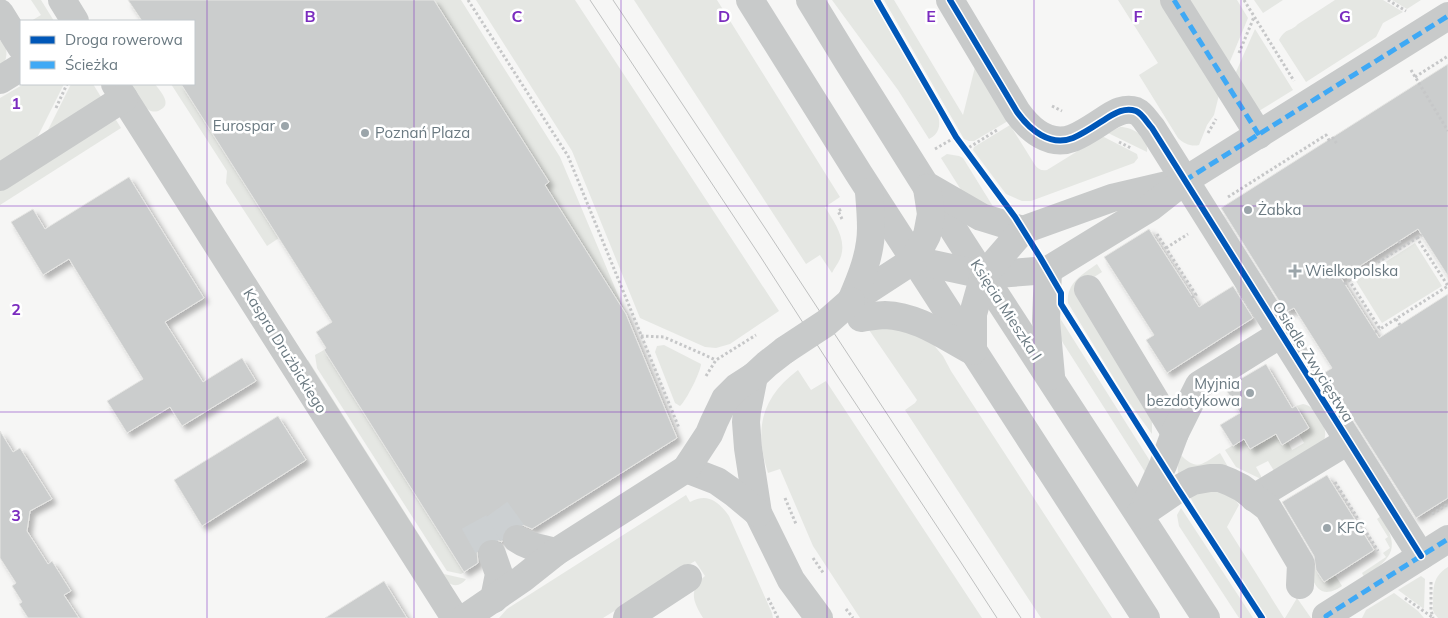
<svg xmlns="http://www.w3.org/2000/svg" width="1448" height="618" font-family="Mulish,sans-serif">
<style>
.green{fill:#e5e7e3}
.building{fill:#cbcdcd;stroke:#e6e6e4;filter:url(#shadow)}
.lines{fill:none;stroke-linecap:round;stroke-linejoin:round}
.minor-tunnel{stroke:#ccd0d2;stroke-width:28;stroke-dasharray:28 14;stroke-linecap:butt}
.path{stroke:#c6c7c8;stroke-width:3;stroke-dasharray:2.5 2.5;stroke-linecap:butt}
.minor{stroke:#c8caca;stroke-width:28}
.tram{stroke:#bfc0c0;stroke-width:1}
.minor-bridge{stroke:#c8caca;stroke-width:28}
.quiet{stroke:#3fa9f5;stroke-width:5;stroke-dasharray:10 5;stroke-linecap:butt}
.cycleway-casing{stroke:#fff;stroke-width:9}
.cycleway{stroke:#0057b8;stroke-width:6}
.grid{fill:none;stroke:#7b2cbf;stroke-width:1;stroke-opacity:0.55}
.poi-dot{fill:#9ba5aa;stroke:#fff;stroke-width:2}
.labels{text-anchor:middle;stroke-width:5;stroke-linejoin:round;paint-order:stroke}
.poi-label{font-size:15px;fill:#6a7981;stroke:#fff;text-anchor:start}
.street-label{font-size:15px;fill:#6a7981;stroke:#fff}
.grid-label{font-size:16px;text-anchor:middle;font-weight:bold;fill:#7b2cbf;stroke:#fff;stroke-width:5;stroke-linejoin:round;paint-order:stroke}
</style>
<defs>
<filter id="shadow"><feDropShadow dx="4.5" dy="4.5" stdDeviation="2.5" flood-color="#0004"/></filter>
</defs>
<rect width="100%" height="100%" fill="#f6f6f5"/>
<g class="green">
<path d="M 31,0 L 41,0 L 54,21 L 31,21 L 41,15 Z"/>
<path d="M 434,0 L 461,0 L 560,157 L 626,314 L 541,187 L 549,182 Z"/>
<path d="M 476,0 L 575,0 L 779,311 L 730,344 L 716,348 L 705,347 L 640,318 L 572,151 Z"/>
<path d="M 634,0 L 717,0 L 840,197 L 825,207 C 834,222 848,240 840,259 C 838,264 834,268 832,273 L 820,255 L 806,264 Z"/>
<path d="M 832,0 L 872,0 L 938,115 C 941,126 939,134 929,139 L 898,90 Z"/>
<path d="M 884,0 L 894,0 L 963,115 L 975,67 L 1008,121 L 974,141 L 969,141 L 964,139 Z"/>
<path d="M 1118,0 L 1160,0 L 1219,95 L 1214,115 L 1207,125 L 1199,145 C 1192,147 1184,144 1178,138 L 1139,75 L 1158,63 Z"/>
<path d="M 1181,0 L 1237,0 L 1248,18 L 1226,71 Z"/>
<path d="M 1254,0 L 1283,0 L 1263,13 Z"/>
<path d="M 1335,0 L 1383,0 L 1403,12 L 1383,23 L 1376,37 L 1306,82 L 1279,40 C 1286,27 1291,32 1298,24 Z"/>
<path d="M 1392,0 L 1421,0 L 1407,9 Z"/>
<path d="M 1255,29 L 1293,90 L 1259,111 L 1232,81 Z"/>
<path d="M 3,39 C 8,50 8,60 0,69 L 0,41 Z"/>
<path d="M 24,84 L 64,84 L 33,146 L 0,168 L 0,98 Z"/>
<path d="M 71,84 L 93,84 L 101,97 L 43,140 Z"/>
<path d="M 130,84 L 155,84 C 160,91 173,104 160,110 C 157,112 152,112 149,110 C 141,105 135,92 130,84 Z"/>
<path d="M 171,84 L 181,84 L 279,238 L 267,246 L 226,183 L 227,171 Z"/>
<path d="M 104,120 L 116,120 L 121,128 L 0,205 L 0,186 Z"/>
<path d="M 1010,125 L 1035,165 C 1038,169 1041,171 1047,170 L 1102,136 L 1137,154 L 1138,158 L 1134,163 L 1031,201 L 1022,201 L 1006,194 L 973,150 L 974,147 Z"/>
<path d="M 1120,127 C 1133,127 1149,137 1147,152 L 1108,133 Z"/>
<path d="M 947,154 L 959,156 L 963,158 L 997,213 L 963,193 L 941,158 Z"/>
<path d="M 1415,243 L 1442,286 L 1382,323 L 1356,281 Z"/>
<path d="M 1097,264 L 1102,272 L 1085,283 L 1152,419 L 1152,434 L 1126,398 L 1068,303 C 1066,283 1083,274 1097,264 Z"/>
<path d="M 1053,307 L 1150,461 L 1150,475 L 1147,475 L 1063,343 L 1057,331 Z"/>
<path d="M 889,323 L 932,343 L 943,356 L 951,371 L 1112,618 L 1041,618 L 905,410 L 915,403 L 917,400 L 867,327 Z"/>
<path d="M 664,345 L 701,364 C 701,371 686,401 680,406 L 675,403 L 655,352 L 657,346 Z"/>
<path d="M 324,350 L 464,572 L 461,574 L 447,571 L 317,368 L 315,355 Z"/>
<path d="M 308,360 L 444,574 L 466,579 C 461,586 454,587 447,582 L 306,361 Z"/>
<path d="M 798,370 L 811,390 L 826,381 L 982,618 L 860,618 L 813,546 L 780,469 L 768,473 C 754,429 761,398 798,370 Z"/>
<path d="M 1303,404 C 1315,406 1327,424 1325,436 C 1325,439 1323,442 1322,444 L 1277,476 L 1268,461 L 1256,467 L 1261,476 L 1261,479 L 1236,467 L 1225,450 L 1244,439 L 1250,449 L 1276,434 L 1282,445 L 1288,442 L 1292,450 L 1304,443 L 1299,434 L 1309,428 L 1296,406 Z"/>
<path d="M 1220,453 L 1231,472 L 1178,474 L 1177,456 L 1180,454 C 1197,472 1202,464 1220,453 Z"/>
<path d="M 1210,486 L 1234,498 L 1239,505 L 1227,527 L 1284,618 L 1267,618 L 1208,529 L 1189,495 Z"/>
<path d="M 686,495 L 690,502 C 708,492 719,502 729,516 L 772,613 L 773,618 L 703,618 C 693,601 688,591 705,576 L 695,561 L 603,618 L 499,618 L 507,609 Z"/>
<path d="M 1181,508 L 1253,618 L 1239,618 L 1179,526 L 1177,515 Z"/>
<path d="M 1381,516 C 1400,548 1394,557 1364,577 L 1362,573 L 1386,557 L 1383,553 L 1390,548 L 1385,539 L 1388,537 L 1377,519 Z"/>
<path d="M 1306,554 L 1324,581 L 1335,575 L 1342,586 C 1314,605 1311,574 1306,554 Z"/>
<path d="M 1448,567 L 1448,618 L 1438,618 L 1434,613 L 1433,610 C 1434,591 1430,578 1448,567 Z"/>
<path d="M 1421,576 L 1425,579 L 1424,609 L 1398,590 Z"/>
<path d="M 1394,593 L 1418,611 L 1424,618 L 1362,618 L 1366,610 Z"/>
<path d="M 1297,598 L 1311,618 L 1285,618 Z"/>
</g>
<g class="building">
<path d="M 128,0 L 434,0 L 549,182 L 545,185 L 626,314 L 677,438 L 532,529 L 518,523 L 510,525 L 504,531 L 501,538 L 502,542 L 494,539 L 486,539 L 480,544 L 477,551 L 478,563 L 464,572 L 324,350 L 326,348 L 316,332 L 332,322 L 181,84 L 194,84 L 194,21 L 142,21 Z"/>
<path d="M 1448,64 L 1448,276 L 1418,229 L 1341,278 L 1379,338 L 1448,294 L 1448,498 L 1416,518 L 1324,373 L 1332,368 L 1294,308 L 1286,312 L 1221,208 Z"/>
<path d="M 129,177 L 204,298 L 165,322 L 203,382 L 242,358 L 256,381 L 182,426 L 170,407 L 127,433 L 107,401 L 143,379 L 69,259 L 43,275 L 11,222 L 33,209 L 45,229 Z"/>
<path d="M 1149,229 L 1199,307 L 1233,286 L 1253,318 L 1167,373 L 1146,340 L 1154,335 L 1104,257 Z"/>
<path d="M 1266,364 L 1292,408 L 1296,406 L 1309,428 L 1282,445 L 1276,434 L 1250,449 L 1244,439 L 1233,446 L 1220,425 L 1240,413 L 1225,388 Z"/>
<path d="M 278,416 L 306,460 L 202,526 L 174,480 Z"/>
<path d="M 0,431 L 13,452 L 20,448 L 52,499 L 30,511 L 27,531 L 48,564 L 52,561 L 71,591 L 64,595 L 79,618 L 28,618 L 19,604 L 22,602 L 12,586 L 16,583 L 0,558 Z"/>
<path d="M 1327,475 L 1374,550 L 1324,582 L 1316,570 L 1314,556 L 1282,502 Z"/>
<path d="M 384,581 L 407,618 L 325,618 Z"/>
</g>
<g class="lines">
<g class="minor-tunnel">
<path d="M 496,510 L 517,539"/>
<path d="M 474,522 L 492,554"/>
</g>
<g class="path">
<path d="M 468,0 L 568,156 L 679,428"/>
<path d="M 1244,0 L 1294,81"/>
<path d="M 1388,0 L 1406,11"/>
<path d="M 1239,53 L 1254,17"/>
<path d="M 1411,70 L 1448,131"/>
<path d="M 1415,77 L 1448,56"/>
<path d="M 1052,106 L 1062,111"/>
<path d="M 56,108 L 67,84"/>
<path d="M 1208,133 L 1216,119"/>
<path d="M 1119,142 L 1131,148"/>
<path d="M 935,149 L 956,137"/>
<path d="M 965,150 L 997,130"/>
<path d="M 1228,197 L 1326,135 L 1329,140 L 1333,138 L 1337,144"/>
<path d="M 842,219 L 838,211 L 843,208"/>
<path d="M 1157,234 L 1196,295 L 1191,298"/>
<path d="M 1417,238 L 1422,235"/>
<path d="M 1399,241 L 1402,246"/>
<path d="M 1166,248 L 1188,234"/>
<path d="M 1344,284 L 1349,280 L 1417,238 L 1448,286 L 1380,329 L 1349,280"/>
<path d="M 1396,319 L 1400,325"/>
<path d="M 1375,332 L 1380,329"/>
<path d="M 641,336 L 664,337 L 716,360"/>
<path d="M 706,376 L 716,360 L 756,335"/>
<path d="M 1335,482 L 1378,551"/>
<path d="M 785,498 L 796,524"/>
<path d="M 1432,514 L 1448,504"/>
<path d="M 813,558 L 824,574"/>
<path d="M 1431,582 L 1431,610 L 1433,618"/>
<path d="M 768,598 L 778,618"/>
<path d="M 1405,598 L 1432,617"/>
<path d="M 846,609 L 853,618"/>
</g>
<g class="minor">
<path d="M 62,0 L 75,21"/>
<path d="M 750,0 L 859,174 L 1146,618"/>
<path d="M 810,0 L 848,62 L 960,240 L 1206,618"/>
<path d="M 950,0 L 1017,112 C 1030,130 1050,147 1073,138 C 1085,133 1096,125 1107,118 C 1115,113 1125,107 1136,111 C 1143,114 1147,123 1152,128 L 1421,556"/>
<path d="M 1174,0 L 1259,135"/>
<path d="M 0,13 L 21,47"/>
<path d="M 0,80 L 21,67"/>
<path d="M 115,84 L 455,618"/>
<path d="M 0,177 L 124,98"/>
<path d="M 929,187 L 981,217 L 1023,230"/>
<path d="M 1023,230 L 1112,198 L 1176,183"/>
<path d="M 914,260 L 984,275 L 1048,270 L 1151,207 L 1184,181 L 1448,16"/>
<path d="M 1048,270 L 1046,321 L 1051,376"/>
<path d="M 1088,289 L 1175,433"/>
<path d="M 851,301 L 914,260 L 927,235 L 931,214 L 927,188"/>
<path d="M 851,301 C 861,278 871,254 871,228 C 871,216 870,204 869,192"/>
<path d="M 861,318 C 869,317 877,315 885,315 C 917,316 944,336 972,351"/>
<path d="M 973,351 L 973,314 L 984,275 L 1023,230"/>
<path d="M 754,376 L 747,411 L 746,422 L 748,448 L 758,513 L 791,580 L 819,618"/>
<path d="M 686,469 L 717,481 L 734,493 L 758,513"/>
<path d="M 1254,498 L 1348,441"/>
<path d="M 1140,515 L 1163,465 L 1175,433 L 1199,385 L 1281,334"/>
<path d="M 1140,515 L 1178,489 L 1193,481 L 1210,478 L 1220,478 L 1230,482 L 1242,488 L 1268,508 L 1301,564 L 1300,585"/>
<path d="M 517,539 C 528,547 542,548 556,552"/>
<path d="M 492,554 L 499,574 L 494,599"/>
<path d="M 1326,616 L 1448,539"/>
<path d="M 465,618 L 522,579 L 556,552 L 686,469 L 709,434 L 714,422 L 725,399 L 737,387 L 754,376 L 767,364 L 785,350"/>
<path d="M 627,618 L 688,578"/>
</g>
<g class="tram">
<path d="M 590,0 L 760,256 L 836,374 L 960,561 L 997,618"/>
<path d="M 613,0 L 767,231 L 1021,618"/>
</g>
<path class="minor-bridge" d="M 785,350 L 826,323 L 851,301"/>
<g class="quiet">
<path d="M 1174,0 L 1259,135"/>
<path d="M 1184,181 L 1448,16"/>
<path d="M 1328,618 L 1326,616 L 1448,539"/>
</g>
<g class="cycleway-casing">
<g id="cycleway">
<path d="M 877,0 L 956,137 L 1015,217 L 1040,257 L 1061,293 L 1061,304 L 1178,489 L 1262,618"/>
<path d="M 950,0 L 1017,112 C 1030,130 1050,147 1073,138 C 1085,133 1096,125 1107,118 C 1115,113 1125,107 1136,111 C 1143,114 1147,123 1152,128 L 1421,556"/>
</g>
</g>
<use href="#cycleway" class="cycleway"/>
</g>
<path class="grid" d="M 207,0 L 207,618M 414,0 L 414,618M 621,0 L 621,618M 827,0 L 827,618M 1034,0 L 1034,618M 1241,0 L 1241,618M 0,206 L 1448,206M 0,412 L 1448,412"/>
<g class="poi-dot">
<circle cx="285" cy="126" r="5"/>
<circle cx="365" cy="133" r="5"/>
<circle cx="1248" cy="210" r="5"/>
<path d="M1292.5 263.5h5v5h5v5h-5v5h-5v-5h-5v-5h5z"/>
<circle cx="1250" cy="393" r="5"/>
<circle cx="1327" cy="528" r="5"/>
</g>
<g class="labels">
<g class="poi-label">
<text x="275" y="131" text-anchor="end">Eurospar</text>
<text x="375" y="138">Poznań Plaza</text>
<text x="1258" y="215">Żabka</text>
<text x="1305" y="276">Wielkopolska</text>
<text x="1240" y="389" text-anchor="end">Myjnia<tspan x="1240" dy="17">bezdotykowa</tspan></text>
<text x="1337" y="533">KFC</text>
</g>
<g class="street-label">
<text transform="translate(1006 310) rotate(57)" y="5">Księcia Mieszka I</text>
<text transform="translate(285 351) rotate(58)" y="5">Kaspra Drużbickiego</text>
<text transform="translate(1313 362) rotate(58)" y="5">Osiedle Zwycięstwa</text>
</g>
</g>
<g class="grid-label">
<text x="310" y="22">B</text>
<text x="517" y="22">C</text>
<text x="724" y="22">D</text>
<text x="931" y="22">E</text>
<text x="1138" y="22">F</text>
<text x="1345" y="22">G</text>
<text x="16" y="109">1</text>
<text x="16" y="315">2</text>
<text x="16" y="521">3</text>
</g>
<rect x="20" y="20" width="175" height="65" fill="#ffffff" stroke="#c3c9cd"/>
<rect x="30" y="36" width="25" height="8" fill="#0057b8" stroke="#c3c9cd"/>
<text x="65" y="45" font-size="15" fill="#6a7981">Droga rowerowa</text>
<rect x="30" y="61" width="25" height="8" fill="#3fa9f5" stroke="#c3c9cd"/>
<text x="65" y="70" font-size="15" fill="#6a7981">Ścieżka</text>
</svg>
